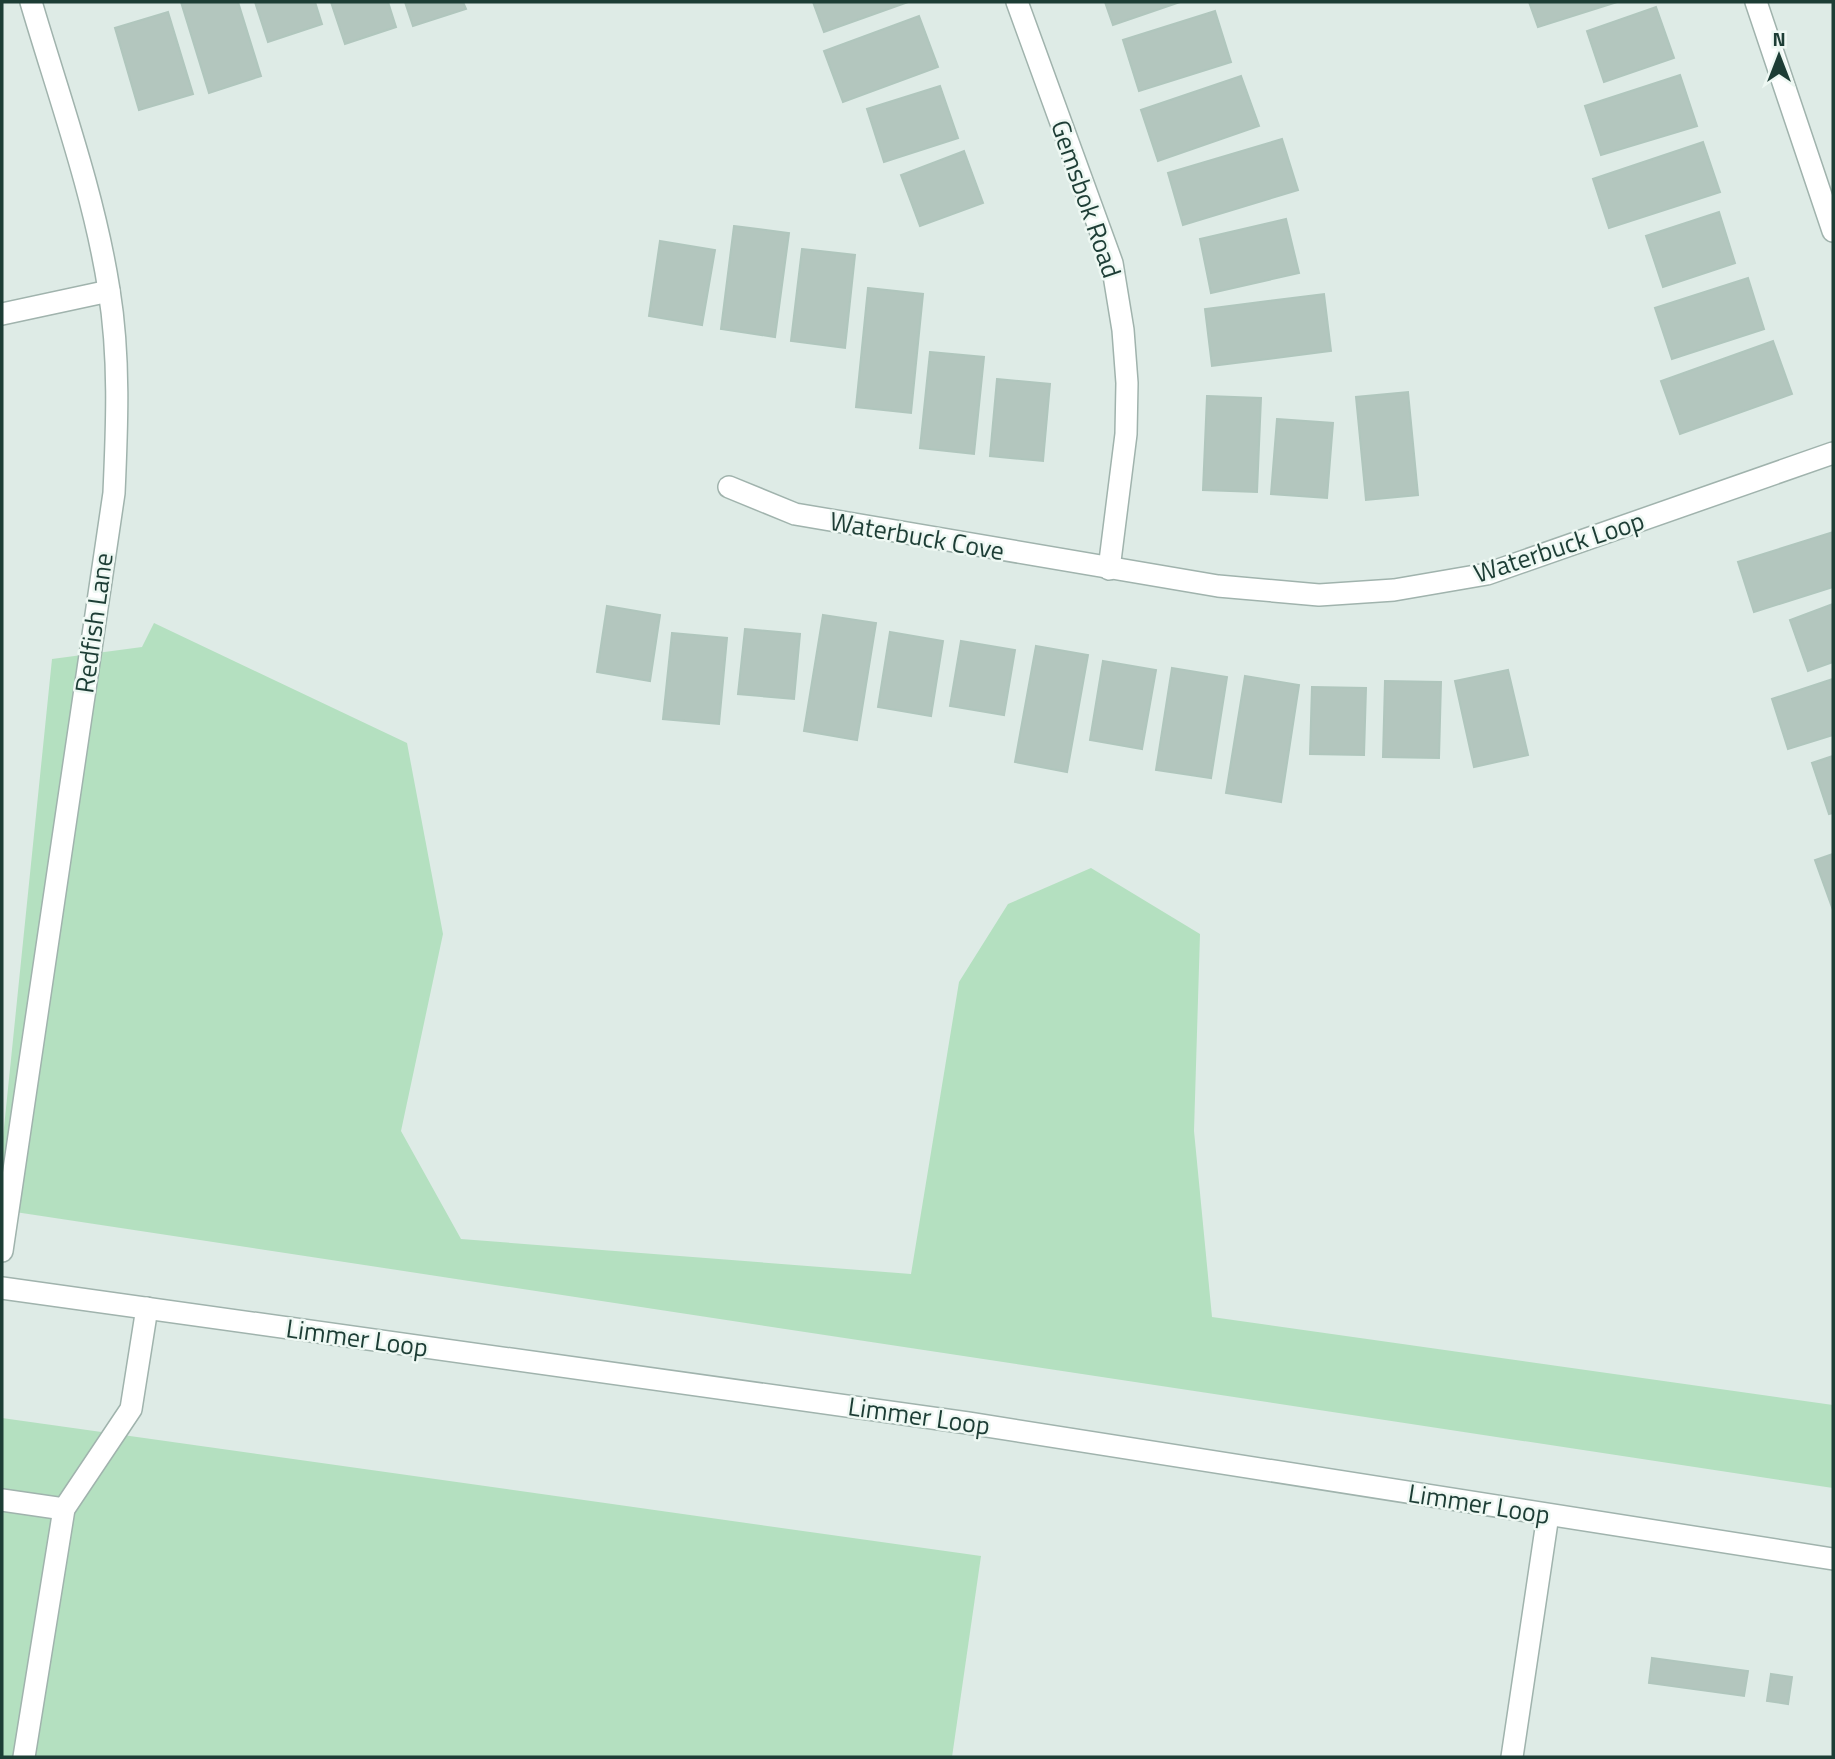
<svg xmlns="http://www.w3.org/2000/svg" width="1835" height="1759" font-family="'Titillium Web',sans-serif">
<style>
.green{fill:#b4e0c0}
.building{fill:#b3c6be;stroke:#b0c6bd;stroke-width:2}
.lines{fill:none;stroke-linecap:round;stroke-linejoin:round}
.service-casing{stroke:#a0b3ad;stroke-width:24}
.minor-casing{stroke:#a0b3ad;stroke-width:24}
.tertiary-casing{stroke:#a0b3ad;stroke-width:24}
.service{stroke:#fff;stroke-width:21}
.minor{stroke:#fff;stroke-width:21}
.tertiary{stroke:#fff;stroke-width:21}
.labels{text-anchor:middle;stroke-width:5;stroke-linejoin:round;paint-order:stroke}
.street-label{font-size:26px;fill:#1d3d35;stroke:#eef8f3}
</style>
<rect width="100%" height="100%" fill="#deebe6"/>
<g class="green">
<path d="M 154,623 L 407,743 L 443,934 L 401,1131 L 461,1239 L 911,1274 L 959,982 L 1008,904 L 1091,868 L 1200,934 L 1194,1131 L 1212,1317 L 1833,1405 L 1833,1488 L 2,1210 L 2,1147 L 52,659 L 142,647 Z"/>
<path d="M 2,1418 L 981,1556 L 952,1757 L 2,1757 Z"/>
</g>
<g class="building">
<path d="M 181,2 L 238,2 L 261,76 L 209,93 Z"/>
<path d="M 255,2 L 315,2 L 322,24 L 268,42 Z"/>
<path d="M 331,2 L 388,2 L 396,27 L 345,44 Z"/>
<path d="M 405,2 L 463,2 L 466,9 L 413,26 Z"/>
<path d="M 813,2 L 908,2 L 824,32 Z"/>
<path d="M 1105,2 L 1180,2 L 1113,25 Z"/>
<path d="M 1529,2 L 1617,2 L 1538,27 Z"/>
<path d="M 1656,7 L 1674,58 L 1604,82 L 1587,31 Z"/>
<path d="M 1215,11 L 1231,62 L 1139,91 L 1123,40 Z"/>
<path d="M 168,12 L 193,94 L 139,110 L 115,28 Z"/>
<path d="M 919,16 L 938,67 L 843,102 L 824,51 Z"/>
<path d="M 1680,75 L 1697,126 L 1601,155 L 1585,106 Z"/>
<path d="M 1241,76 L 1259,126 L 1158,161 L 1141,110 Z"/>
<path d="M 940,86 L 958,138 L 884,162 L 867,109 Z"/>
<path d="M 1282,139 L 1298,190 L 1183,225 L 1168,173 Z"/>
<path d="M 1703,142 L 1720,192 L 1609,228 L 1593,179 Z"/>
<path d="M 964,151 L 983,203 L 920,226 L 901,175 Z"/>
<path d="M 1719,212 L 1735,263 L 1663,287 L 1646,236 Z"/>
<path d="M 1286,219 L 1299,273 L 1211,293 L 1200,239 Z"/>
<path d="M 734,226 L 789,233 L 775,337 L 721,329 Z"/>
<path d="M 660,241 L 715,250 L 702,325 L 649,316 Z"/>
<path d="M 802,249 L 855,255 L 845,348 L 791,341 Z"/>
<path d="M 1748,278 L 1764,329 L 1672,359 L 1655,308 Z"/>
<path d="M 868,288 L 923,294 L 911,413 L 856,407 Z"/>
<path d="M 1324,294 L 1331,351 L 1212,366 L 1205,309 Z"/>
<path d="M 1773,341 L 1792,394 L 1680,434 L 1661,381 Z"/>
<path d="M 930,352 L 984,357 L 974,454 L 920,448 Z"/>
<path d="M 997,379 L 1050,384 L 1043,461 L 990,456 Z"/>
<path d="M 1408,392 L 1418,495 L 1366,500 L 1356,397 Z"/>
<path d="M 1207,396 L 1261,398 L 1257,492 L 1203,490 Z"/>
<path d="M 1277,419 L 1333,423 L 1327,498 L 1271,494 Z"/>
<path d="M 1833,532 L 1833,587 L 1754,612 L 1738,562 Z"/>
<path d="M 1833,604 L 1833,662 L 1808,671 L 1790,620 Z"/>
<path d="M 607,606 L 660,615 L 650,681 L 597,672 Z"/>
<path d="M 823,615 L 876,623 L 857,740 L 804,731 Z"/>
<path d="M 745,629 L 800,634 L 794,699 L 738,694 Z"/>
<path d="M 890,632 L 943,641 L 931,716 L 878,707 Z"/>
<path d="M 672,633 L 727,638 L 719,724 L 663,719 Z"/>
<path d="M 961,641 L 1015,650 L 1004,715 L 950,706 Z"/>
<path d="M 1036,646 L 1088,655 L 1067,772 L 1015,762 Z"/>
<path d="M 1103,661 L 1156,670 L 1142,749 L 1090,740 Z"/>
<path d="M 1172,668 L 1227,677 L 1211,778 L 1156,770 Z"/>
<path d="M 1508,670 L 1528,755 L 1474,767 L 1455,681 Z"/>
<path d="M 1245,676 L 1299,685 L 1281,802 L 1226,793 Z"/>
<path d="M 1833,679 L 1833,735 L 1788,749 L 1772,699 Z"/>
<path d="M 1385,681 L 1441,682 L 1439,758 L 1383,757 Z"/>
<path d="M 1312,687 L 1366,688 L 1364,755 L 1310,754 Z"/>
<path d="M 1833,756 L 1833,813 L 1829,814 L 1812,763 Z"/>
<path d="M 1833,854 L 1833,910 L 1815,860 Z"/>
<path d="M 1652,1658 L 1748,1671 L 1744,1696 L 1649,1683 Z"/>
<path d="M 1771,1674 L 1792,1677 L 1788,1704 L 1767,1701 Z"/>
</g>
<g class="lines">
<g class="service-casing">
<g id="service">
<path d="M 2,1500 L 64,1509"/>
<path d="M 24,1757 L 64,1509 L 131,1409 L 147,1308"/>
<path d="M 1512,1757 L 1548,1515"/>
</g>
</g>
<g class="minor-casing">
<g id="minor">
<path d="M 1017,2 L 1112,263 L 1123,330 L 1127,383 L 1126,434 L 1109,569"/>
<path d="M 1756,2 L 1833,231"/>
<path d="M 2,314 L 109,291"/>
<path d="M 729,487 L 795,514 L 1218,586 L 1319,595 L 1394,590 L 1487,574 L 1833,453"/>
<path d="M 2,1251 L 114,493 C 117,426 120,357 109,290 C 94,193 59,97 31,2"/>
</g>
</g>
<g class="tertiary-casing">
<path id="tertiary" d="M 2,1288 L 968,1423 L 1833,1559"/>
</g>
<use href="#service" class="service"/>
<use href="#minor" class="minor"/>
<use href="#tertiary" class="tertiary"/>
</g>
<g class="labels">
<g class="street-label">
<text transform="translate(1086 199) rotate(71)" y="9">Gemsbok Road</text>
<text transform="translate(917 536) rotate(10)" y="9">Waterbuck Cove</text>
<text transform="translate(1559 547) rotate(-18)" y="9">Waterbuck Loop</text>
<text transform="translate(94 623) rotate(-82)" y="9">Redfish Lane</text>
<text transform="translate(357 1338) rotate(8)" y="9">Limmer Loop</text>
<text transform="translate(919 1416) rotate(8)" y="9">Limmer Loop</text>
<text transform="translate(1479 1504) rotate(9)" y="9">Limmer Loop</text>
</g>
</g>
<rect width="1835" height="1759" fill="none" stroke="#1d3d35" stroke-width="7"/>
<g transform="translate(1779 56)" stroke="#eef8f3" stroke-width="5" paint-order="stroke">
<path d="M0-5L12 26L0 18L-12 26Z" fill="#1d3d35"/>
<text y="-10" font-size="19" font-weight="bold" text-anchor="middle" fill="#1d3d35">N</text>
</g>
</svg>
